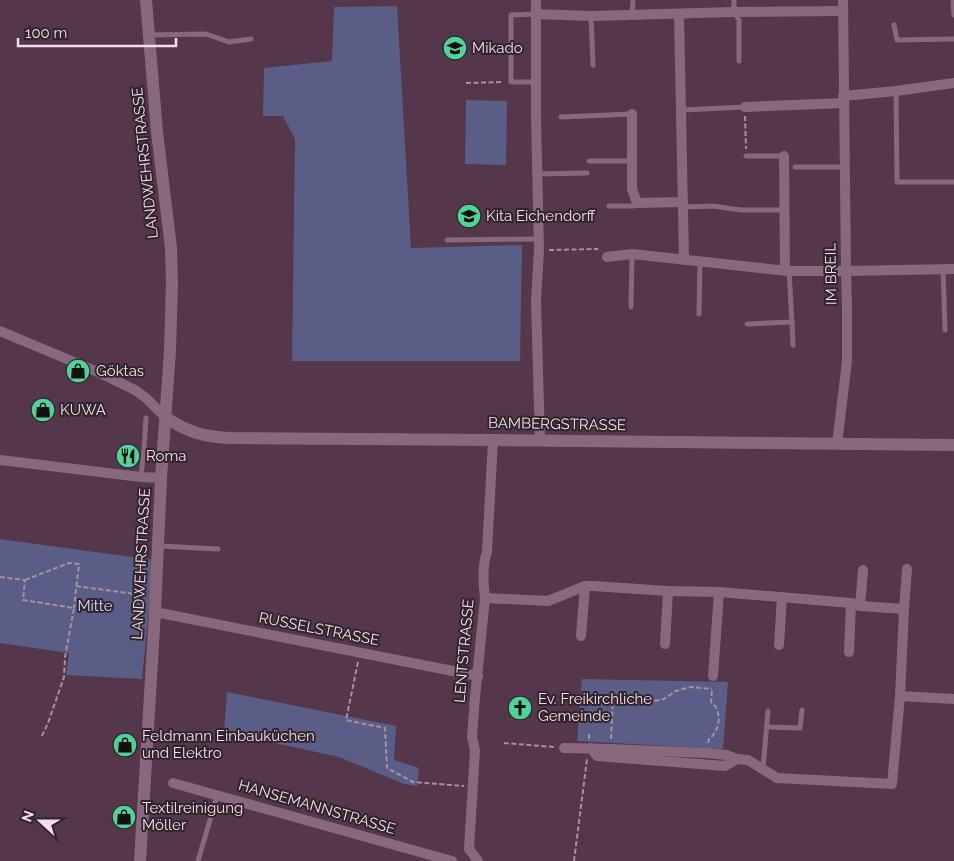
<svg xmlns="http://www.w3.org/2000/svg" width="954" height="861" font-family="Raleway,sans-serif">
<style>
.green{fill:#5a5d85}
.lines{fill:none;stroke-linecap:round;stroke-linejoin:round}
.path{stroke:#a8909f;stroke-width:2;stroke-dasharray:5 2.5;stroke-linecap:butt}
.lane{stroke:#88687d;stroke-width:5}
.street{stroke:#88687d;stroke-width:10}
.secondary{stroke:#88687d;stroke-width:12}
.labels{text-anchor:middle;stroke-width:4;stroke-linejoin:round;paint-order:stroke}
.poi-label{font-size:15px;fill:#f1dee9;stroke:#31242c;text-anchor:start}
.street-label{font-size:15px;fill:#f1dee9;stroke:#31242c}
.park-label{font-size:15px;fill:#d6daff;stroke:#31242c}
</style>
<rect width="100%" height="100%" fill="#54374a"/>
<g class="green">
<path d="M 397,6 L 411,248 L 522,245 L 520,361 L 292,361 L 295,139 L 283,116 L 263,116 L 264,68 L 332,61 L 334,7 Z"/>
<path d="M 466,100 L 507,101 L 506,165 L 465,164 Z"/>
<path d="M 0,539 L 154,560 L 142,679 L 66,675 L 69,653 L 0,643 Z"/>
<path d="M 582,679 L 728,682 L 723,749 L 577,741 Z"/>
<path d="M 227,692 L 396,726 L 394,760 L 419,768 L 417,786 L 404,784 L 339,757 L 224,732 Z"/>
</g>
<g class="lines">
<g class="path">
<path d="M 466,83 L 503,82"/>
<path d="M 745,116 L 746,149"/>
<path d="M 549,250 L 597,249 L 598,250"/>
<path d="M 0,577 L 25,580 L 23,600 L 74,608 L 65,657 L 64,677 L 48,723 L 41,738"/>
<path d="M 25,580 L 69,563 L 79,564 L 74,608"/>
<path d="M 76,586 L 143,595"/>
<path d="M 358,662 L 346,720 L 385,728 L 387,768 L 413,782 L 464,786"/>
<path d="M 589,739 L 589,732"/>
<path d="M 611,739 L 613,698 L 654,701 L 664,699 L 676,691 L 690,687 L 712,689"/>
<path d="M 504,743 L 554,747"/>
<path d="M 708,743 L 709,739 C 720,731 723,711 711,702 L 712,689"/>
<path d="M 574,861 L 587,759"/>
</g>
<g class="lane">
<path d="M 734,0 L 734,12 L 739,20 L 739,61"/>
<path d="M 953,0 L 954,15"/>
<path d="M 536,14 L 511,15 L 511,82 L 536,82"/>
<path d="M 632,14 L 633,0"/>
<path d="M 591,16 L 593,65"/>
<path d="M 894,25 L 897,40 L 954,39"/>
<path d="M 149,35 L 206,34 L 229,42 L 251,39"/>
<path d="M 896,91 L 897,182 L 954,182"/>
<path d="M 682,110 L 745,107"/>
<path d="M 561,117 L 632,114"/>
<path d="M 746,156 L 784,156"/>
<path d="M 589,161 L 632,161"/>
<path d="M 795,167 L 844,167"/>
<path d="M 538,174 L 587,173"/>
<path d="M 609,206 L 634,206 L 637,203"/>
<path d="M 683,207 L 713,206 L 740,210 L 784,210"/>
<path d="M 447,240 L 538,239"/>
<path d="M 943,269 L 945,330"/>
<path d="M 631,307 L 632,254"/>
<path d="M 699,314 L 700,262"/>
<path d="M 792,322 L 793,345"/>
<path d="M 747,324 L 792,322 L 789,271"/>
<path d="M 141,476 L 144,449 L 146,418"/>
<path d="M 159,546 L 218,549"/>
<path d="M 767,727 L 800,728 L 802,710"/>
<path d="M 763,769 L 768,711"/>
<path d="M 198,861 L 217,796"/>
</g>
<g class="street">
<path d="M 536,0 L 536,117 L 539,250 L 536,301 L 540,441"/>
<path d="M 536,14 L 591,16 L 734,12 L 843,11"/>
<path d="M 679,14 L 684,260"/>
<path d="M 843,96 L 896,91 L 954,83"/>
<path d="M 745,107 L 844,103"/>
<path d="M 632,114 L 632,189 L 637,203 L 683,202"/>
<path d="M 784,156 L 785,271"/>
<path d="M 607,257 L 632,254 L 788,271 L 846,271 L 954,269"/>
<path d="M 0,331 L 98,372 L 135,390 L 146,398 L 165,417"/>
<path d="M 837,444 L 847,361 L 847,307 L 846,271 L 843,0"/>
<path d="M 0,460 L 141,477 L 161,478"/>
<path d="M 485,598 L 548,601 L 585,586 L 593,586 L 668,591 L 719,592 L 851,603 L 860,606 L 904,609 L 900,696 L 954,699"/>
<path d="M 860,606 L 863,570"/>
<path d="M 904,609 L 907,569"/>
<path d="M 155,612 L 478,676"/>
<path d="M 581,636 L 585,586"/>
<path d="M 665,644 L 668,591"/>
<path d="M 779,645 L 782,597"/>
<path d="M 849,652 L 851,603"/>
<path d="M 713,676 L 719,592"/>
<path d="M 564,748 L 610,749 L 707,753 L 726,755 L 737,759 L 748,760 L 777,778 L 892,784 L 900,696"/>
<path d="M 591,748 L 597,756 L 725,766 L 737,759"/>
<path d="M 173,783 L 452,861"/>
<path d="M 478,861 L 469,849 L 475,750 L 472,737 L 475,697 L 485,598 C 483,583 482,566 487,552 L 493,440"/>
</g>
<g class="secondary">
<path d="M 165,417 C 187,432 204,437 231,438 L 493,440 L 954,445"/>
<path d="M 140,861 L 155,612 L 161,478 L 170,351 L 172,283 L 171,248 L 157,132 L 146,0"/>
</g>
</g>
<defs>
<g id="school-disc" transform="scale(1.25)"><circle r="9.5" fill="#50d398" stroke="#31242c"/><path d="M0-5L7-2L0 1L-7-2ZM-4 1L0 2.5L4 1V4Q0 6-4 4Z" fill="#111"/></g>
<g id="shop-disc" transform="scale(1.25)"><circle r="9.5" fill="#50d398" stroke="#31242c"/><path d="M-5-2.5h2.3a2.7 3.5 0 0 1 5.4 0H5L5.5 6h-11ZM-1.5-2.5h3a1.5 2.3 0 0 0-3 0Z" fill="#111"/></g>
<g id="restaurant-disc" transform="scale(1.25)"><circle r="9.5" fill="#50d398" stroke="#31242c"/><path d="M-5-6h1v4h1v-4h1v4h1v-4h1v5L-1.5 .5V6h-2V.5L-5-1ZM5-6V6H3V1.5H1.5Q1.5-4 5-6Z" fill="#111"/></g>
<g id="church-disc" transform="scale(1.25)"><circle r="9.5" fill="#50d398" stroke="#31242c"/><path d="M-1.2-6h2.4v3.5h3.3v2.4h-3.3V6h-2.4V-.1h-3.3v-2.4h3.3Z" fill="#111"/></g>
</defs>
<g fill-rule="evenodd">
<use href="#school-disc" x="455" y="48"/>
<use href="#school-disc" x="469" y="216"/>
<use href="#shop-disc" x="78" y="371"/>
<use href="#shop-disc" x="43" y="410"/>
<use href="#restaurant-disc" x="128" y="456"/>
<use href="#church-disc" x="520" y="708"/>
<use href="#shop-disc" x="125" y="745"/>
<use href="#shop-disc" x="124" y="817"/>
</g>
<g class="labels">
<g class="poi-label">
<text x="472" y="53">Mikado</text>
<text x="486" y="221">Kita Eichendorff</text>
<text x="96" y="376">Göktas</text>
<text x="60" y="415">KUWA</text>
<text x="146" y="461">Roma</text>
<text x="538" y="704">Ev. Freikirchliche<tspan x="538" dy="17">Gemeinde</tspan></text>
<text x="142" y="741">Feldmann Einbauküchen<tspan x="142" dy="17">und Elektro</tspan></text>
<text x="142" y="813">Textilreinigung<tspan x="142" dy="17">Möller</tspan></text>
</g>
<g class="street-label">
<text transform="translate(145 163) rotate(-96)" y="5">LANDWEHRSTRASSE</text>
<text transform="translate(831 274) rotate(-91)" y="5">IM BREIL</text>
<text transform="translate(557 424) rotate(1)" y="5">BAMBERGSTRASSE</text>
<text transform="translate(141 564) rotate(-87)" y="5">LANDWEHRSTRASSE</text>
<text transform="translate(319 629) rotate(11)" y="5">RUSSELSTRASSE</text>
<text transform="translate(464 651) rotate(-85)" y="5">LENTSTRASSE</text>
<text transform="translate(317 807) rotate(16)" y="5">HANSEMANNSTRASSE</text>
</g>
<g class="park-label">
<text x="95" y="611">Mitte</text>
</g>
</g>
<g transform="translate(40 821) rotate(291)" stroke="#31242c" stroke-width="4" paint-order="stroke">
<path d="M0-4L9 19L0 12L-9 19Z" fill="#f1dee9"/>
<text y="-8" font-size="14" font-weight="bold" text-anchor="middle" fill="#f1dee9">N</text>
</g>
<path d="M18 38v8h158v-8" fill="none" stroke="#f1dee9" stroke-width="2.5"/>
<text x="25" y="38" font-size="15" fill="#f1dee9" stroke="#31242c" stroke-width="4" paint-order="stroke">100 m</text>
</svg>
